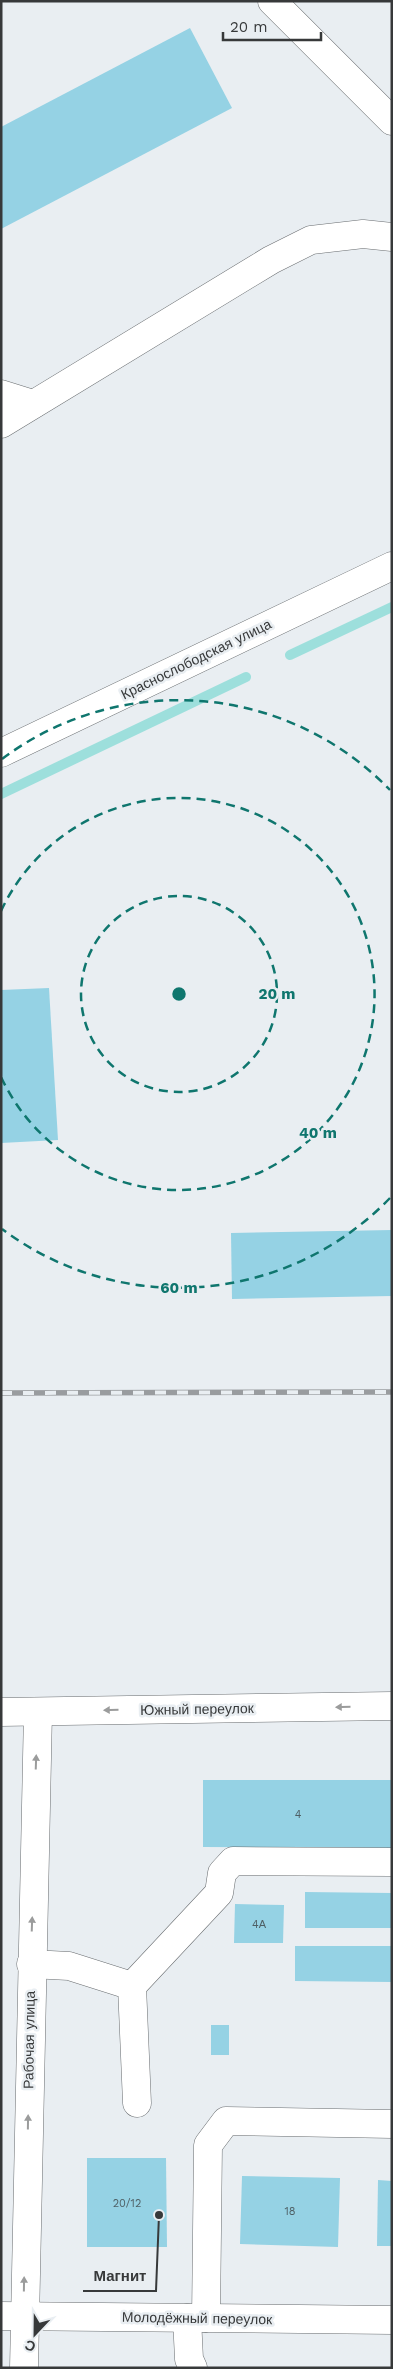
<svg xmlns="http://www.w3.org/2000/svg" width="393" height="2369" font-family="'Work Sans',sans-serif">
<style>
.lines{fill:none;stroke-linecap:round;stroke-linejoin:round}
.stream{stroke:#9ddfdc;stroke-width:10}
.building{fill:#95d2e4}
.minor-casing{stroke:#696d70;stroke-width:29}
.major-casing{stroke:#696d70;stroke-width:29}
.minor{stroke:#fff;stroke-width:28}
.major{stroke:#fff;stroke-width:28}
.rail-casing{stroke:#999c9f;stroke-width:5.5}
.rail{stroke:#e9eef2;stroke-width:4;stroke-dasharray:11;stroke-linecap:butt}
.oneway{fill:#9b9c9c}
.ring{fill:none;stroke:#0f766e;stroke-width:2.5;stroke-dasharray:9 6}
.labels{text-anchor:middle;stroke-width:5;stroke-linejoin:round;paint-order:stroke}
.number-label{font-size:11px;fill:#4e5f64}
.street-label{font-size:14px;fill:#37393a;stroke:#e9eef2}
.centre{fill:#0f766e;stroke:#e9eef2;stroke-width:2.5}
.ring-label{font-size:15px;text-anchor:middle;font-weight:bold;fill:#0f766e;stroke:#e9eef2;stroke-width:5;stroke-linejoin:round;paint-order:stroke}
.leader{fill:none;stroke:#37393a;stroke-width:2}
.callout-dot{fill:#37393a;stroke:#e9eef2;stroke-width:2}
.callout-label{font-size:15px;text-anchor:middle;font-weight:bold;fill:#37393a;stroke:#e9eef2;stroke-width:5;stroke-linejoin:round;paint-order:stroke}
</style>
<rect width="100%" height="100%" fill="#e9eef2"/>
<g class="lines">
<g class="stream">
<path d="M 290,655 L 392,607"/>
<path d="M 1,794 L 246,677"/>
</g>
</g>
<g class="building">
<path d="M 190,28 L 232,108 L 1,229 L 1,127 Z"/>
<path d="M 49,988 L 58,1140 L 1,1143 L 1,990 Z"/>
<path d="M 392,1230 L 392,1296 L 232,1299 L 231,1233 Z"/>
<path d="M 203,1780 L 392,1780 L 392,1848 L 203,1847 Z"/>
<path d="M 305,1892 L 392,1893 L 392,1928 L 305,1928 Z"/>
<path d="M 235,1904 L 284,1905 L 283,1943 L 234,1943 Z"/>
<path d="M 295,1946 L 392,1946 L 392,1982 L 295,1981 Z"/>
<rect x="211" y="2025" width="18" height="30"/>
<path d="M 87,2158 L 166,2158 L 167,2247 L 87,2247 Z"/>
<path d="M 242,2176 L 340,2178 L 338,2247 L 240,2244 Z"/>
<path d="M 378,2180 L 392,2181 L 392,2246 L 377,2246 Z"/>
</g>
<g class="lines">
<g class="minor-casing">
<g id="minor">
<path d="M 272,1 L 392,121"/>
<path d="M 1,394 L 33,404"/>
<path d="M 1,424 L 271,260 L 311,240 L 363,234 L 392,237"/>
<path d="M 1,1712 L 392,1706"/>
<path d="M 31,1964 L 69,1966 L 132,1986 L 137,2103"/>
<path d="M 132,1986 L 219,1893 L 222,1873 L 233,1861 L 392,1862"/>
<path d="M 1,2316 L 392,2320"/>
<path d="M 187,2318 L 189,2359 L 193,2368"/>
<path d="M 206,2318 L 208,2145 L 226,2121 L 392,2124"/>
<path d="M 24,2368 L 38,1712"/>
</g>
</g>
<g class="major-casing">
<path id="major" d="M 1,753 L 392,566"/>
</g>
<use href="#minor" class="minor"/>
<use href="#major" class="major"/>
<g class="rail-casing">
<path id="rail" d="M 1,1393 L 392,1392"/>
</g>
<use href="#rail" class="rail"/>
</g>
<defs><path id="oneway-solid" d="M-6-.8H1V-3.2L6.5 0L1 3.2V.8H-6Z" transform="scale(1.25)"/></defs>
<g class="oneway">
<use href="#oneway-solid" transform="translate(343 1707) rotate(179)"/>
<use href="#oneway-solid" transform="translate(111 1710) rotate(179)"/>
<use href="#oneway-solid" transform="translate(36 1762) rotate(-88)"/>
<use href="#oneway-solid" transform="translate(32 1924) rotate(-88)"/>
<use href="#oneway-solid" transform="translate(28 2122) rotate(-89)"/>
<use href="#oneway-solid" transform="translate(24 2284) rotate(-89)"/>
</g>
<g class="ring">
<circle cx="179" cy="994" r="98"/>
<path d="M1 911A196 196 0 1 1 1 1077"/>
<path d="M390 1198A294 294 0 0 1 2 1229M2 759A294 294 0 0 1 390 790"/>
</g>
<g class="labels">
<g class="number-label">
<text x="298" y="1818">4</text>
<text x="259" y="1928">4А</text>
<text x="127" y="2207">20/12</text>
<text x="290" y="2215">18</text>
</g>
<g class="street-label">
<text transform="translate(196 659) rotate(-26)" y="5">Краснослободская улица</text>
<text transform="translate(197 1709) rotate(-1)" y="5">Южный переулок</text>
<text transform="translate(29 2040) rotate(-89)" y="5">Рабочая улица</text>
<text transform="translate(197 2318) rotate(1)" y="5">Молодёжный переулок</text>
</g>
</g>
<circle cx="179" cy="994" r="8" class="centre"/>
<g class="ring-label">
<text x="277" y="999">20 m</text>
<text x="318" y="1138">40 m</text>
<text x="179" y="1293">60 m</text>
</g>
<path class="leader" d="M159 2215L156 2291H83"/>
<circle class="callout-dot" cx="159" cy="2215" r="5"/>
<g class="callout-label">
<text x="120" y="2281">Магнит</text>
</g>
<rect width="393" height="2369" fill="none" stroke="#37393a" stroke-width="5"/>
<g transform="translate(35 2334) rotate(202)" stroke="#e9eef2" stroke-width="4" paint-order="stroke">
<path d="M0-4L9 19L0 12L-9 19Z" fill="#37393a"/>
<text y="-8" font-size="14" font-weight="bold" text-anchor="middle" fill="#37393a">С</text>
</g>
<path d="M223 32v8h98v-8" fill="none" stroke="#37393a" stroke-width="2.5"/>
<text x="230" y="32" font-size="15" fill="#37393a" stroke="#e9eef2" stroke-width="4" paint-order="stroke">20 m</text>
</svg>
